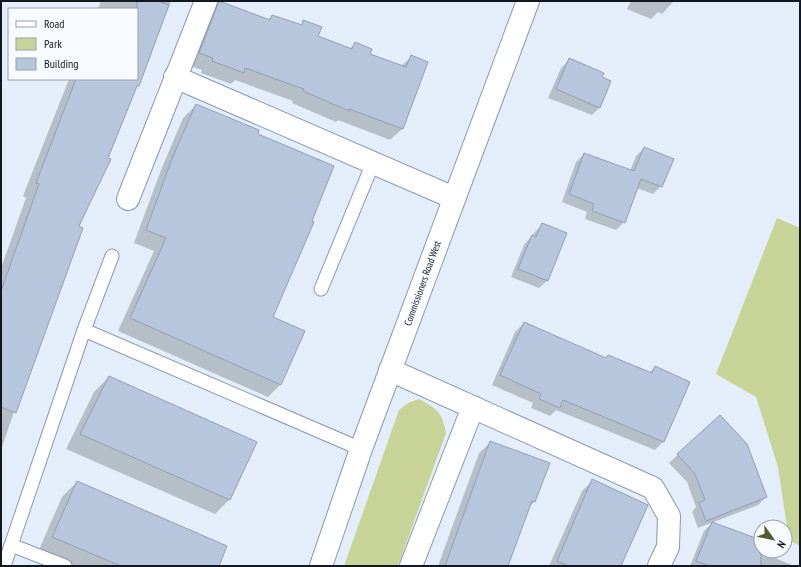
<svg xmlns="http://www.w3.org/2000/svg" width="801" height="567" font-family="'PT Sans Narrow',sans-serif">
<style>
.green{fill:#c7d397}
.shadow{fill:#0003}
.building{fill:#b7c6dc;stroke:#909fb4}
.lines{fill:none;stroke-linecap:round;stroke-linejoin:round}
.service-casing{stroke:#8a99ad;stroke-width:15}
.minor-casing{stroke:#8a99ad;stroke-width:24}
.secondary-casing{stroke:#8a99ad;stroke-width:24}
.service{stroke:#fff;stroke-width:13}
.minor{stroke:#fff;stroke-width:22}
.secondary{stroke:#fff;stroke-width:22}
.labels{text-anchor:middle;stroke-width:3.5;stroke-linejoin:round;paint-order:stroke}
.street-label{font-size:10px;fill:#131820;stroke:#f7faff}
</style>
<rect width="100%" height="100%" fill="#e4eefb"/>
<g class="green">
<path d="M 777,218 L 800,228 L 800,546 L 789,540 L 778,467 L 756,397 L 716,374 Z"/>
<path d="M 419,399 C 437,409 442,412 446,433 L 398,566 L 344,566 L 399,410 L 408,403 Z"/>
</g>
<g class="shadow">
<path d="M 101,1 L 171,1 L 107,159 L 77,227 L 1,450 L 1,268 L 26,198 L 23,196 L 69,79 L 137,79 L 137,9 L 98,9 Z"/>
<path d="M 631,1 L 674,1 L 662,14 L 658,12 L 651,19 L 627,9 Z"/>
<path d="M 219,2 L 267,20 L 272,16 L 299,26 L 304,22 L 317,37 L 349,49 L 355,44 L 369,54 L 401,66 L 411,57 L 427,62 L 402,129 L 390,140 L 338,120 L 336,122 L 292,103 L 293,101 L 235,80 L 231,84 L 201,73 L 202,70 L 188,65 L 208,13 Z"/>
<path d="M 569,60 L 600,107 L 592,115 L 548,98 L 561,68 Z"/>
<path d="M 196,105 L 257,134 L 272,317 L 281,384 L 268,397 L 118,331 L 154,251 L 134,243 L 161,170 L 183,118 Z"/>
<path d="M 644,148 L 661,186 L 653,194 L 637,188 L 624,222 L 616,230 L 585,219 L 587,212 L 562,202 L 576,162 L 584,154 L 630,171 L 636,156 Z"/>
<path d="M 542,224 L 548,280 L 539,288 L 511,277 L 524,245 Z"/>
<path d="M 524,323 L 605,359 L 608,356 L 649,373 L 655,367 L 664,441 L 655,450 L 556,410 L 550,416 L 531,408 L 533,403 L 492,385 L 515,332 Z"/>
<path d="M 109,377 L 230,499 L 215,514 L 66,449 L 94,392 Z"/>
<path d="M 720,416 L 766,497 L 758,505 L 698,528 L 692,512 L 696,507 L 687,482 L 669,463 Z"/>
<path d="M 490,443 L 548,463 L 534,502 L 529,507 L 507,566 L 438,566 L 479,453 Z"/>
<path d="M 593,480 L 620,566 L 549,566 L 582,491 Z"/>
<path d="M 77,482 L 218,566 L 72,566 L 38,552 L 62,497 Z"/>
<path d="M 712,523 L 761,542 L 761,551 L 763,551 L 763,553 L 794,566 L 690,566 L 704,531 Z"/>
</g>
<g class="building">
<path d="M 137,1 L 158,1 L 169,5 L 139,86 L 137,86 L 108,158 L 111,159 L 79,226 L 83,228 L 16,413 L 1,407 L 1,291 L 39,184 L 36,183 L 76,79 L 137,79 Z"/>
<path d="M 219,1 L 270,20 L 272,15 L 302,25 L 303,20 L 322,27 L 318,36 L 352,49 L 355,42 L 372,49 L 370,54 L 406,67 L 411,55 L 428,62 L 403,129 L 349,109 L 349,111 L 303,91 L 304,89 L 245,68 L 244,73 L 212,61 L 213,58 L 199,53 Z"/>
<path d="M 569,58 L 604,73 L 602,77 L 611,81 L 600,108 L 556,89 Z"/>
<path d="M 196,104 L 259,130 L 258,134 L 334,166 L 312,221 L 314,222 L 273,317 L 305,331 L 281,385 L 130,318 L 166,238 L 146,230 L 173,156 Z"/>
<path d="M 644,147 L 674,159 L 662,187 L 641,179 L 625,223 L 592,211 L 594,204 L 569,194 L 584,153 L 634,171 Z"/>
<path d="M 542,223 L 567,233 L 548,281 L 518,269 L 532,235 L 536,237 Z"/>
<path d="M 524,322 L 606,358 L 608,355 L 652,373 L 655,366 L 690,382 L 664,442 L 563,400 L 560,408 L 539,399 L 541,394 L 500,375 Z"/>
<path d="M 109,376 L 257,442 L 230,500 L 80,434 Z"/>
<path d="M 720,415 L 747,444 L 767,497 L 706,521 L 699,503 L 705,500 L 695,474 L 677,454 Z"/>
<path d="M 490,441 L 550,463 L 535,502 L 532,501 L 508,566 L 445,566 Z"/>
<path d="M 592,479 L 648,505 L 621,566 L 568,566 L 557,561 Z"/>
<path d="M 77,481 L 227,546 L 219,566 L 121,566 L 52,537 Z"/>
<path d="M 712,522 L 761,540 L 761,566 L 710,566 L 696,561 Z"/>
</g>
<g class="lines">
<g class="service-casing">
<g id="service">
<path d="M 321,289 L 373,163"/>
<path d="M 84,330 L 361,449"/>
<path d="M 11,545 L 65,566"/>
<path d="M 4,566 L 84,330 L 112,256"/>
</g>
</g>
<g class="minor-casing">
<g id="minor">
<path d="M 175,77 L 454,198"/>
<path d="M 128,199 L 206,1"/>
<path d="M 390,370 L 653,488 L 669,516 L 668,547 L 659,566"/>
<path d="M 411,566 L 473,407"/>
</g>
</g>
<g class="secondary-casing">
<path id="secondary" d="M 321,566 L 361,449 L 528,1"/>
</g>
<use href="#service" class="service"/>
<use href="#minor" class="minor"/>
<use href="#secondary" class="secondary"/>
</g>
<g class="labels">
<g class="street-label">
<text transform="translate(422 283) rotate(-70)" y="4">Commissioners Road West</text>
</g>
</g>
<rect width="801" height="567" fill="none" stroke="#131820" stroke-width="4"/>
<rect x="8" y="8" width="130" height="72" fill="#f7faff" stroke="#9ca0a6"/>
<rect x="16" y="21" width="20" height="6" fill="#ffffff" stroke="#9ca0a6"/>
<text x="44" y="28" font-size="12" fill="#131820">Road</text>
<rect x="16" y="38" width="20" height="12" fill="#c7d397" stroke="#9ca0a6"/>
<text x="44" y="48" font-size="12" fill="#131820">Park</text>
<rect x="16" y="58" width="20" height="12" fill="#b7c6dc" stroke="#9ca0a6"/>
<text x="44" y="68" font-size="12" fill="#131820">Building</text>
<g transform="translate(773 539) rotate(123)"><circle r="19" fill="#f7faff" stroke="#9ca0a6"/>
<path d="M0-3L7 15L0 10L-7 15Z" fill="#525b2a"/>
<text y="-6" font-size="11" font-weight="bold" text-anchor="middle" fill="#131820">N</text>
</g>
</svg>
